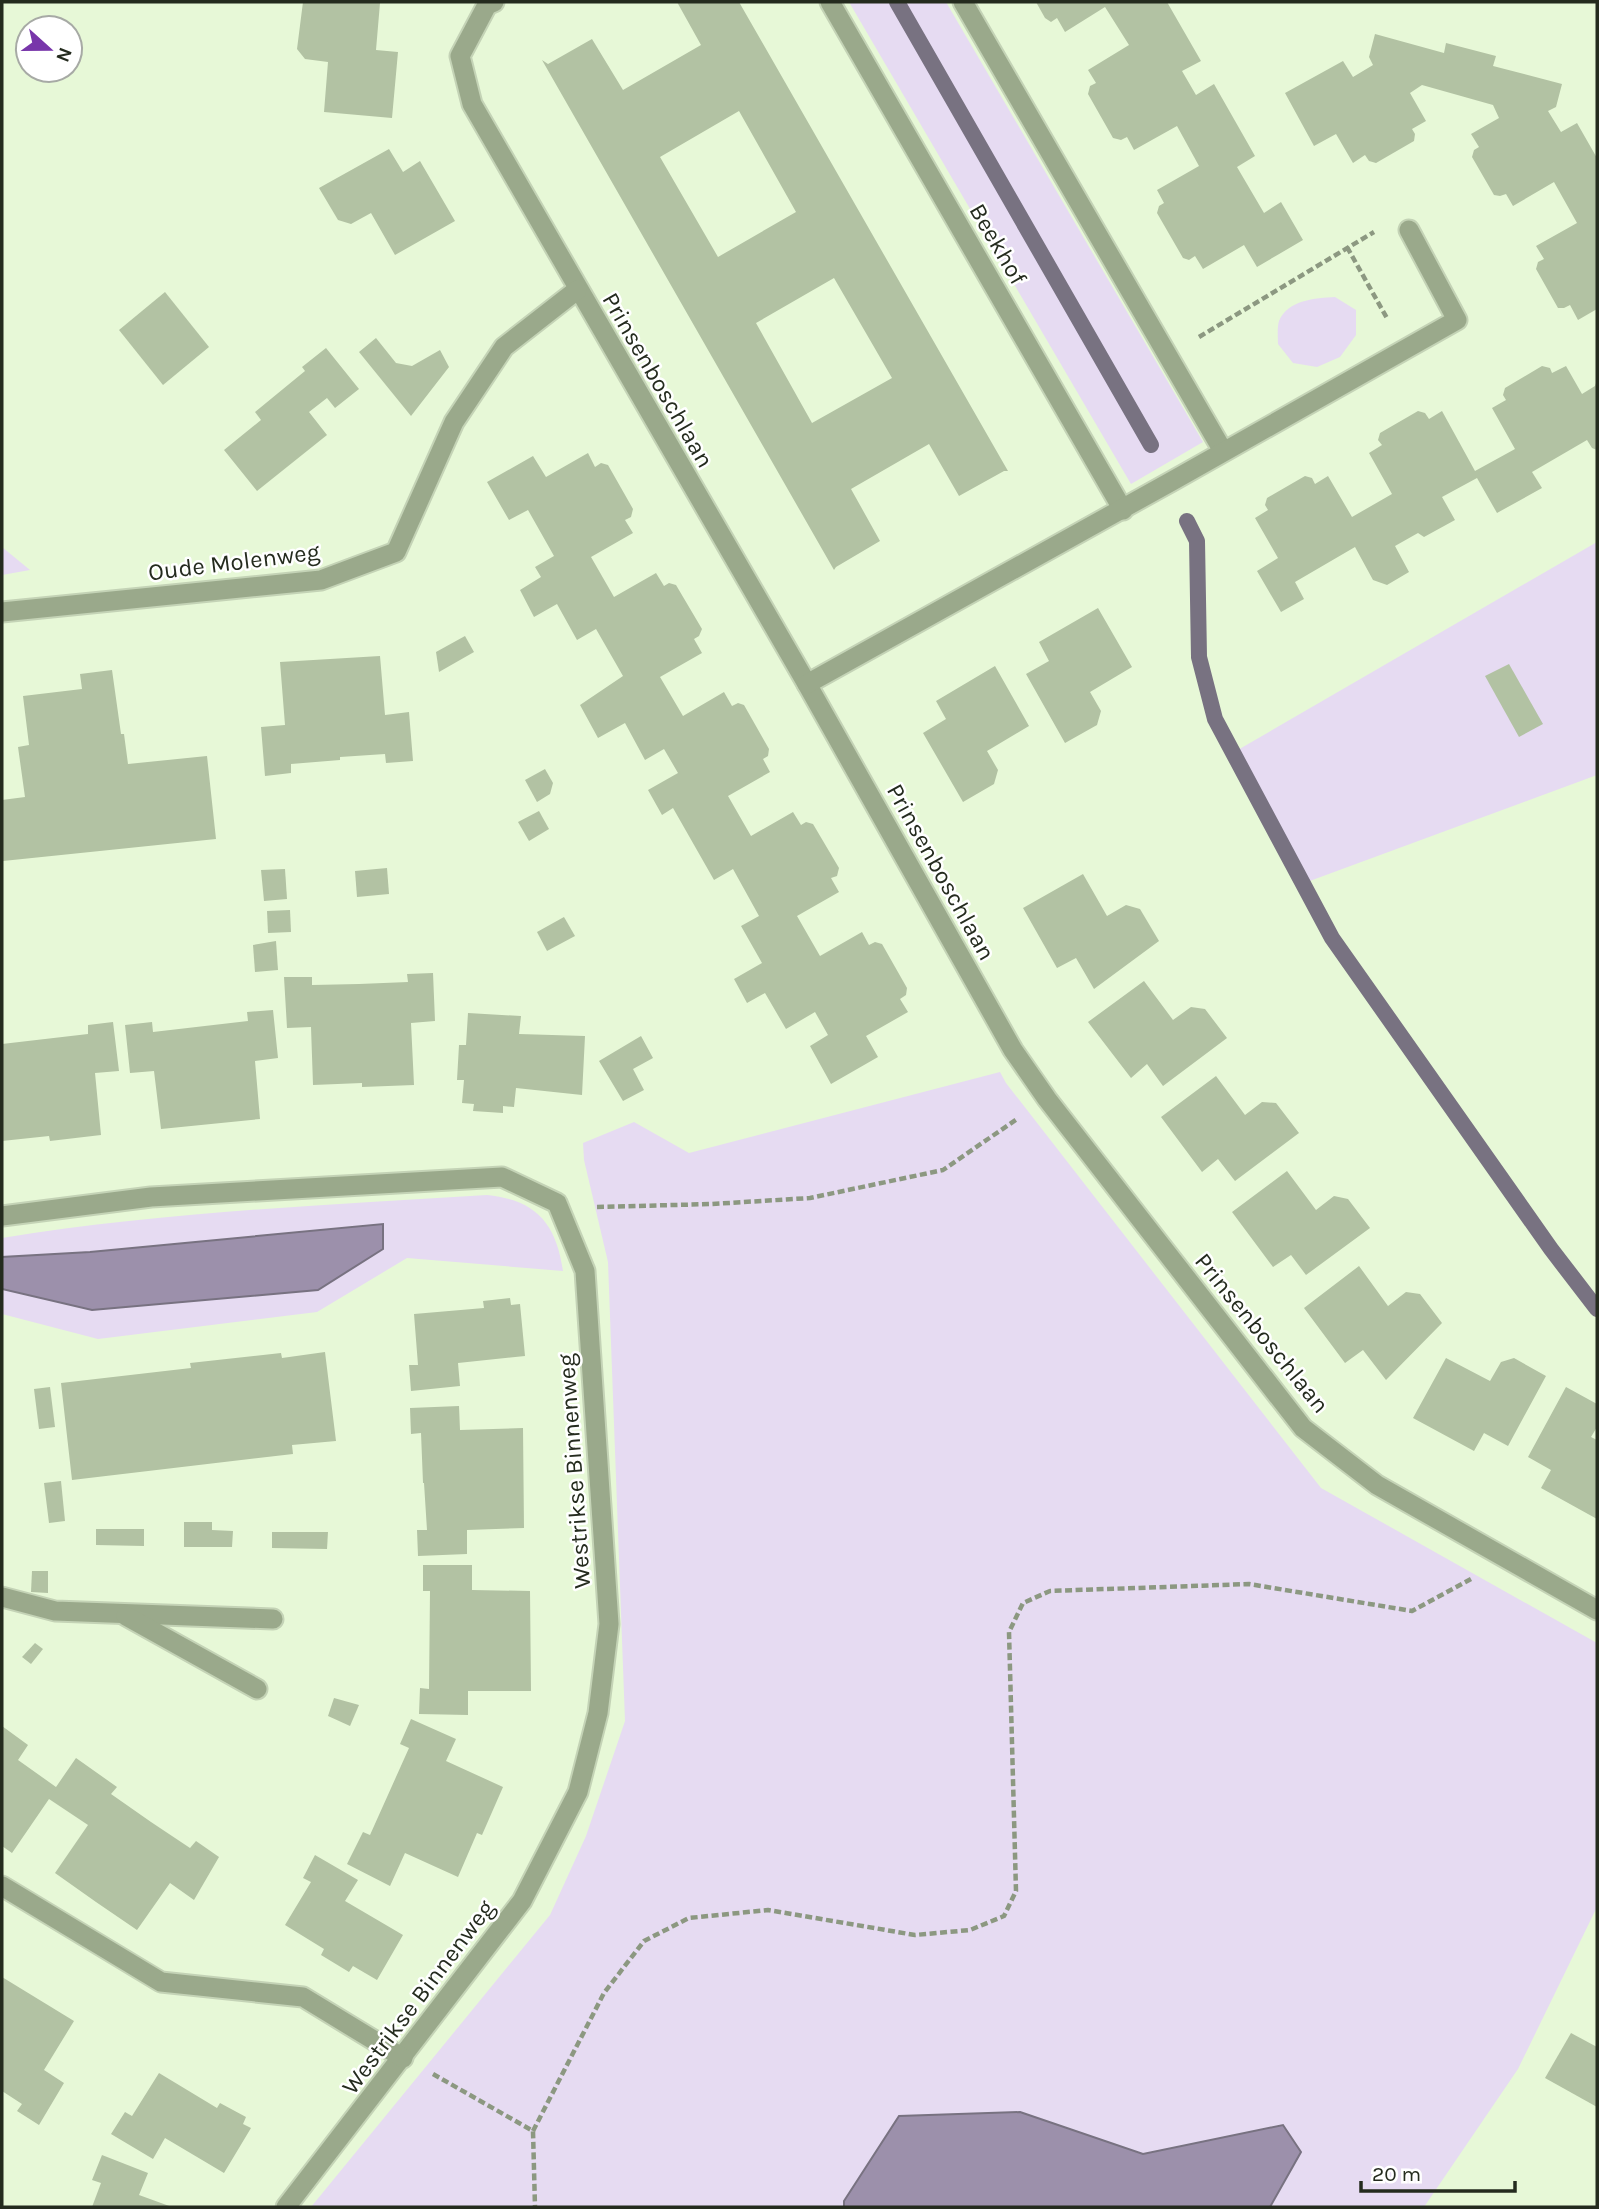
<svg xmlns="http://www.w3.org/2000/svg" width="1599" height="2209" font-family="Karla,sans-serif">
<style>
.green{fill:#e6dbf2}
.water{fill:#9c90ab;stroke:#787281;stroke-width:2}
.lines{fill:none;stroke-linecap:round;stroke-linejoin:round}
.stream{stroke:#787281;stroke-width:16}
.building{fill:#b2c2a3;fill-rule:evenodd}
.service-casing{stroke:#c4d3b6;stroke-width:23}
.minor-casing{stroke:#c4d3b6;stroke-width:23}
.path{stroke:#8c9881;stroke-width:4.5;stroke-dasharray:7 3.5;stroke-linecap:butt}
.service{stroke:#9aa98b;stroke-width:19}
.minor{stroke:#9aa98b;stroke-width:19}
.labels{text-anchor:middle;stroke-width:5;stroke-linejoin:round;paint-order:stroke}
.street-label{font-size:24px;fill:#242b1e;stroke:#fff}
</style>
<rect width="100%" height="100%" fill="#e7f8d7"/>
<g class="green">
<path d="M 849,2 L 946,2 L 1203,442 L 1131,484 Z"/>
<path d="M 1335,297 L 1356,310 L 1356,335 L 1340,357 L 1317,367 L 1293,363 L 1278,344 C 1278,338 1277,327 1279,321 C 1288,300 1315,298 1335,297 Z"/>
<path d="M 1597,542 L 1597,775 L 1307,882 L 1236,751 Z"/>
<path d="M 2,547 L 30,570 L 2,575 Z"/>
<path d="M 1000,1072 L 1006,1083 L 1321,1488 L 1597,1643 L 1597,1907 L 1518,2069 L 1424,2207 L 1270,2207 L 1301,2152 L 1283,2125 L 1143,2154 L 1020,2112 L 900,2116 L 844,2201 L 844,2207 L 311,2207 L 550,1915 L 586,1836 L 625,1721 L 608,1262 L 584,1160 L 583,1143 L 634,1122 L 689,1153 Z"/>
<path d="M 487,1195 C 536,1200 556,1223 563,1271 L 407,1258 L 317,1312 L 98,1339 L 2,1314 L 2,1238 C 162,1212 325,1205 487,1195 Z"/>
</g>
<g class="water">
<path d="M 383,1224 L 383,1249 L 318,1290 L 92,1310 L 2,1289 L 2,1257 L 90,1252 Z"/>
<path d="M 1020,2112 L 1143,2154 L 1283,2125 L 1301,2152 L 1270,2207 L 844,2207 L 844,2201 L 899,2116 Z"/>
</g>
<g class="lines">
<g class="stream">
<path d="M 897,2 L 1151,445"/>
<path d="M 1187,521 L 1197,541 L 1199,657 L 1215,719 L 1332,938 L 1551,1249 L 1597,1309"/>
</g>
</g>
<g class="building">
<path d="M 303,2 L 380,3 L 376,50 L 398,52 L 392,118 L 324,112 L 328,62 L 305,59 L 297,49 Z"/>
<path d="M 677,2 L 739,2 L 1008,471 L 1004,471 L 959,496 L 929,444 L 851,489 L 880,541 L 836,567 L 834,570 L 542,60 L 548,64 L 592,39 L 623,90 L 701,45 ZM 739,111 L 796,212 L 718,257 L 660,157 ZM 834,278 L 892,378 L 812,423 L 756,323 Z"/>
<path d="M 1036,2 L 1167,2 L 1201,61 L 1182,71 L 1196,95 L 1214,84 L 1255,156 L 1237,167 L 1264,213 L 1281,202 L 1303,240 L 1257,267 L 1244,245 L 1203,269 L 1195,256 L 1189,260 L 1183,258 L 1157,213 L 1159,206 L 1164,203 L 1157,190 L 1199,166 L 1177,126 L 1134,150 L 1127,137 L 1121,140 L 1113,138 L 1088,94 L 1090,86 L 1096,83 L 1088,70 L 1129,45 L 1105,7 L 1065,32 L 1057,18 L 1051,22 L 1045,18 Z"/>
<path d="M 1375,34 L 1444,53 L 1446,43 L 1496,56 L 1493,66 L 1562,84 L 1556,107 L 1548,111 L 1561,132 L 1577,123 L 1597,158 L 1597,309 L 1578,320 L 1570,305 L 1564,308 L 1558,308 L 1536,269 L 1538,262 L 1544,259 L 1536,246 L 1577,223 L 1554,182 L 1513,206 L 1506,194 L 1500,196 L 1494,195 L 1472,157 L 1474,150 L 1479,147 L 1471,134 L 1499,118 L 1493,105 L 1422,85 L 1410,93 L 1426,121 L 1412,129 L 1415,134 L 1414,141 L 1376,163 L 1369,161 L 1365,155 L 1353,163 L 1336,134 L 1314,146 L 1285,93 L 1343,61 L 1353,77 L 1373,65 L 1369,57 Z"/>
<path d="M 389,149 L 403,172 L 420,161 L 455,221 L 395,255 L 371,213 L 351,224 L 338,220 L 319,188 Z"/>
<path d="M 165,292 L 209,347 L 163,385 L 119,330 Z"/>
<path d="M 376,338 L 396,363 L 412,366 L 440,350 L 449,367 L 411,416 L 359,352 Z"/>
<path d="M 326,348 L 359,389 L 335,408 L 327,398 L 309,412 L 327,435 L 257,491 L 224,450 L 261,420 L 255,412 L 305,371 L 302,367 Z"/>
<path d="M 1542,366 L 1550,368 L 1552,373 L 1566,366 L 1582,394 L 1595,386 L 1597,380 L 1597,450 L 1592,448 L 1587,440 L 1532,472 L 1542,488 L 1497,513 L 1477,478 L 1442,497 L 1455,520 L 1424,537 L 1418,533 L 1395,546 L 1409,572 L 1387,585 L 1373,580 L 1355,547 L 1295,582 L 1304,599 L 1281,612 L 1257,571 L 1278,558 L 1255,518 L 1268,510 L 1265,505 L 1267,498 L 1305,476 L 1312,478 L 1315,484 L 1328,476 L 1352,517 L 1392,494 L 1369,453 L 1382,445 L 1378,440 L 1380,433 L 1418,411 L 1425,413 L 1429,419 L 1442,411 L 1475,471 L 1515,449 L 1492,408 L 1506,400 L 1503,395 L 1505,388 Z"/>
<path d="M 588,453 L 595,467 L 601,463 L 608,465 L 633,509 L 631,517 L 625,520 L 633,533 L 591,557 L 614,597 L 656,573 L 664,586 L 669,583 L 676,585 L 702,629 L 699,636 L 694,639 L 702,653 L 660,677 L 683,716 L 724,692 L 732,706 L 738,703 L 744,705 L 769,749 L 768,756 L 763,759 L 770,772 L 728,796 L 751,836 L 793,812 L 801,825 L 806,822 L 813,824 L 839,868 L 837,876 L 831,878 L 839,892 L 797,916 L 820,956 L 862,932 L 869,945 L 875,942 L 882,944 L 907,988 L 906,995 L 900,999 L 908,1012 L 866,1036 L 878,1057 L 831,1084 L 810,1046 L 828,1035 L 815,1012 L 786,1029 L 765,993 L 747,1003 L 734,979 L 762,963 L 741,926 L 759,916 L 733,869 L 714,880 L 673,808 L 662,815 L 648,790 L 678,773 L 664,749 L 645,760 L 625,723 L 598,738 L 580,705 L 623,676 L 596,629 L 577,640 L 557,604 L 534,617 L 520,590 L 541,577 L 535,567 L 554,556 L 528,510 L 509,520 L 487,482 L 533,456 L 546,477 Z"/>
<path d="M 1098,608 L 1132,667 L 1090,692 L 1101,711 L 1097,725 L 1065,743 L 1026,674 L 1049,661 L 1039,642 Z"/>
<path d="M 465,636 L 474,652 L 439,672 L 436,652 Z"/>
<path d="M 380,656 L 385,715 L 409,712 L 413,761 L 386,763 L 385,754 L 340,757 L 340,760 L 291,764 L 291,773 L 265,776 L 261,727 L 285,725 L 280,662 Z"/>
<path d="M 1509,664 L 1543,724 L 1519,737 L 1485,676 Z"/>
<path d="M 995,666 L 1029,726 L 987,751 L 998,770 L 994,784 L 963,802 L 923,733 L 946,719 L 936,701 Z"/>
<path d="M 112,670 L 121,734 L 124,734 L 128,764 L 207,756 L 216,839 L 3,861 L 2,800 L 25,797 L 18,747 L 29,745 L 23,696 L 82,689 L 80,674 Z"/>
<path d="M 545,769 L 553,783 L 550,794 L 537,802 L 525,780 Z"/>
<path d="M 539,811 L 549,829 L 529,841 L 518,822 Z"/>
<path d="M 387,868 L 389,894 L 357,897 L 355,871 Z"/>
<path d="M 285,869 L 287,899 L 264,901 L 261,870 Z"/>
<path d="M 1083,874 L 1107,916 L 1126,905 L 1140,909 L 1159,941 L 1094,989 L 1076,958 L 1057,968 L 1023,908 Z"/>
<path d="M 290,910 L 291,932 L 268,933 L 267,911 Z"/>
<path d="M 564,917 L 575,936 L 547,951 L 537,932 Z"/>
<path d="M 276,941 L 278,970 L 255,972 L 253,945 Z"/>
<path d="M 433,973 L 435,1021 L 411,1023 L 414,1085 L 362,1087 L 362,1083 L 313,1085 L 311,1027 L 287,1028 L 284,977 L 312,977 L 312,985 L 359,984 L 408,982 L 407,974 Z"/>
<path d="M 1144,981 L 1173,1020 L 1191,1007 L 1205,1009 L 1227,1038 L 1163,1086 L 1147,1064 L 1131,1078 L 1088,1022 Z"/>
<path d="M 273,1010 L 278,1058 L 255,1061 L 260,1119 L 161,1129 L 154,1071 L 130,1073 L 125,1025 L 152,1022 L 153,1032 L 248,1021 L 247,1012 Z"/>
<path d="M 468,1013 L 521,1016 L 519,1034 L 585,1036 L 582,1095 L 516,1088 L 514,1107 L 503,1106 L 503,1113 L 473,1111 L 474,1104 L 462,1103 L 464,1080 L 457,1080 L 459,1045 L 466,1045 Z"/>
<path d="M 113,1022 L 119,1071 L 95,1073 L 101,1135 L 50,1141 L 49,1136 L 2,1141 L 2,1044 L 88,1034 L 88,1025 Z"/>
<path d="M 641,1036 L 653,1058 L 633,1069 L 644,1090 L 623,1101 L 599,1061 Z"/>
<path d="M 1216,1076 L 1245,1115 L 1262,1102 L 1276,1103 L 1299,1133 L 1235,1181 L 1218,1159 L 1202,1172 L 1161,1117 Z"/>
<path d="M 1287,1171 L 1316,1210 L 1334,1196 L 1348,1199 L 1370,1228 L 1306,1275 L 1291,1255 L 1273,1267 L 1232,1212 Z"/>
<path d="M 1359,1266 L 1388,1306 L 1406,1292 L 1420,1294 L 1442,1323 L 1386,1380 L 1363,1350 L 1345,1363 L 1304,1308 Z"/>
<path d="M 510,1298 L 511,1305 L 520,1304 L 525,1356 L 458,1363 L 460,1386 L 411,1391 L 409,1365 L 418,1365 L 414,1314 L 484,1308 L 483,1301 Z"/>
<path d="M 325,1352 L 336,1441 L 292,1445 L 293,1454 L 72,1480 L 61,1383 L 191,1368 L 190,1363 L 281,1353 L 282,1358 Z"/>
<path d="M 1446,1358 L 1490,1381 L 1501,1362 L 1514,1358 L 1546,1376 L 1508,1446 L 1484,1433 L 1474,1451 L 1413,1418 Z"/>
<path d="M 50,1387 L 55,1427 L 39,1429 L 34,1389 Z"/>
<path d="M 1566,1387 L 1597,1404 L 1597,1427 L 1591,1437 L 1597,1440 L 1597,1519 L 1541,1488 L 1551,1470 L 1528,1457 Z"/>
<path d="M 459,1406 L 460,1430 L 523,1428 L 524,1528 L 467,1530 L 467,1554 L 418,1556 L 417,1530 L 427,1530 L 424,1483 L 423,1483 L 421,1433 L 411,1434 L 410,1408 Z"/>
<path d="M 61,1481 L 65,1521 L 49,1523 L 44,1483 Z"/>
<path d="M 184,1522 L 212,1522 L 212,1530 L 233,1531 L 232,1547 L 184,1547 Z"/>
<path d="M 96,1529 L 144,1529 L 144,1546 L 96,1545 Z"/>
<path d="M 272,1532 L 328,1532 L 327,1549 L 272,1548 Z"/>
<path d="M 423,1565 L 472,1565 L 472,1590 L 530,1591 L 531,1691 L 468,1691 L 468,1715 L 419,1714 L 420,1688 L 429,1689 L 430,1591 L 423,1591 Z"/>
<path d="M 32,1571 L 48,1571 L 48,1593 L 31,1592 Z"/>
<path d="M 35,1643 L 43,1649 L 31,1664 L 22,1657 Z"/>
<path d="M 334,1698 L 359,1705 L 350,1726 L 328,1716 Z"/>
<path d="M 411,1719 L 456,1739 L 446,1761 L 503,1787 L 482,1835 L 477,1833 L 458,1877 L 405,1853 L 390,1886 L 347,1864 L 363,1832 L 370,1835 L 409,1748 L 400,1744 Z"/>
<path d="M 2,1726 L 28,1745 L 18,1760 L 56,1787 L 76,1758 L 117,1787 L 111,1794 L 151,1822 L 190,1848 L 196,1841 L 219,1857 L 194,1900 L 170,1883 L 137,1930 L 96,1902 L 55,1873 L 88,1825 L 49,1799 L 12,1853 L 2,1846 Z"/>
<path d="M 315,1855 L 358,1880 L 345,1901 L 403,1935 L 377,1980 L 353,1966 L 349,1972 L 321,1955 L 324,1949 L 285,1925 L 311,1882 L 303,1878 Z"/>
<path d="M 2,1977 L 74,2021 L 44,2070 L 64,2083 L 39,2125 L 17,2111 L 22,2104 L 2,2091 Z"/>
<path d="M 1571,2033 L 1597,2047 L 1597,2107 L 1545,2078 Z"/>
<path d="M 159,2073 L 217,2108 L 220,2103 L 246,2117 L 243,2124 L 251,2128 L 224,2173 L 165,2138 L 153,2159 L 111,2134 L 125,2112 L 132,2116 Z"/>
<path d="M 102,2155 L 148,2173 L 139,2195 L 172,2207 L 92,2207 L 101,2183 L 92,2180 Z"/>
</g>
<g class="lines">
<g class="service-casing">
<g id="service">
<path d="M 2,1597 L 55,1611 L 273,1619"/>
<path d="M 126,1616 L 257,1689"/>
</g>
</g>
<g class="minor-casing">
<g id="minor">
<path d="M 494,2 L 487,5 L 460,56 L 472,104 L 807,684 L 1013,1050 L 1047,1099 L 1303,1428 L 1377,1485 L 1597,1610"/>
<path d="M 830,2 L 1123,510"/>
<path d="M 963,2 L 1223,451"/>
<path d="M 2,612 L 321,580 L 396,552 L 454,422 L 504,347 L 577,290"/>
<path d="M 807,684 C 1025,564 1241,443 1457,320 L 1409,230"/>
<path d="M 2,1216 L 151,1197 L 502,1177 L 557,1203 L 585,1271 L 609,1624 L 598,1713 L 578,1792 L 522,1901 L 286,2207"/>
<path d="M 2,1886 L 161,1982 L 303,1997 L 403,2058"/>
</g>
</g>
<g class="path">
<path d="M 1347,247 L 1388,320"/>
<path d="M 1199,337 L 1374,232"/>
<path d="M 597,1207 L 712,1204 L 810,1198 L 943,1170 L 1017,1119"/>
<path d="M 433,2074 L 533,2131 L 535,2207"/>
<path d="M 533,2131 L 604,1993 L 644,1941 L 689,1918 L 768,1910 L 915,1935 L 970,1930 L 1004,1916 L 1016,1891 L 1009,1632 L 1023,1603 L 1050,1591 L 1249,1584 L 1412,1611 L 1471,1579"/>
</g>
<use href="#service" class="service"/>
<use href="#minor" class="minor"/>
</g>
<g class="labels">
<g class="street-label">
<text transform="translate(998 244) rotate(60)" y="8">Beekhof</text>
<text transform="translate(658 380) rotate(60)" y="8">Prinsenboschlaan</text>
<text transform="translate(234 562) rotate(-7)" y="8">Oude Molenweg</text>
<text transform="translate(941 872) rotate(61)" y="8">Prinsenboschlaan</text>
<text transform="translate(1262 1333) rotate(51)" y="8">Prinsenboschlaan</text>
<text transform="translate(574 1471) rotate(-94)" y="8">Westrikse Binnenweg</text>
<text transform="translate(418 1997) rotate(-53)" y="8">Westrikse Binnenweg</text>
</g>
</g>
<rect width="1599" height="2209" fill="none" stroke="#242b1e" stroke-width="7"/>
<g transform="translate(49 49) rotate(111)"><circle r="33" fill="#ffffff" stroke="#a7aaa5" stroke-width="2"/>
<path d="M0-5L12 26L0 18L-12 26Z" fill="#7836aa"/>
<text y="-10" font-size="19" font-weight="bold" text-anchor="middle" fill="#242b1e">N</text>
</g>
<path d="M1361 2181v10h154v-10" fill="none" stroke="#242b1e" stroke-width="3.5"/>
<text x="1372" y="2181" font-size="21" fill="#242b1e" stroke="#ffffff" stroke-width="5" paint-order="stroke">20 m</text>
</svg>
